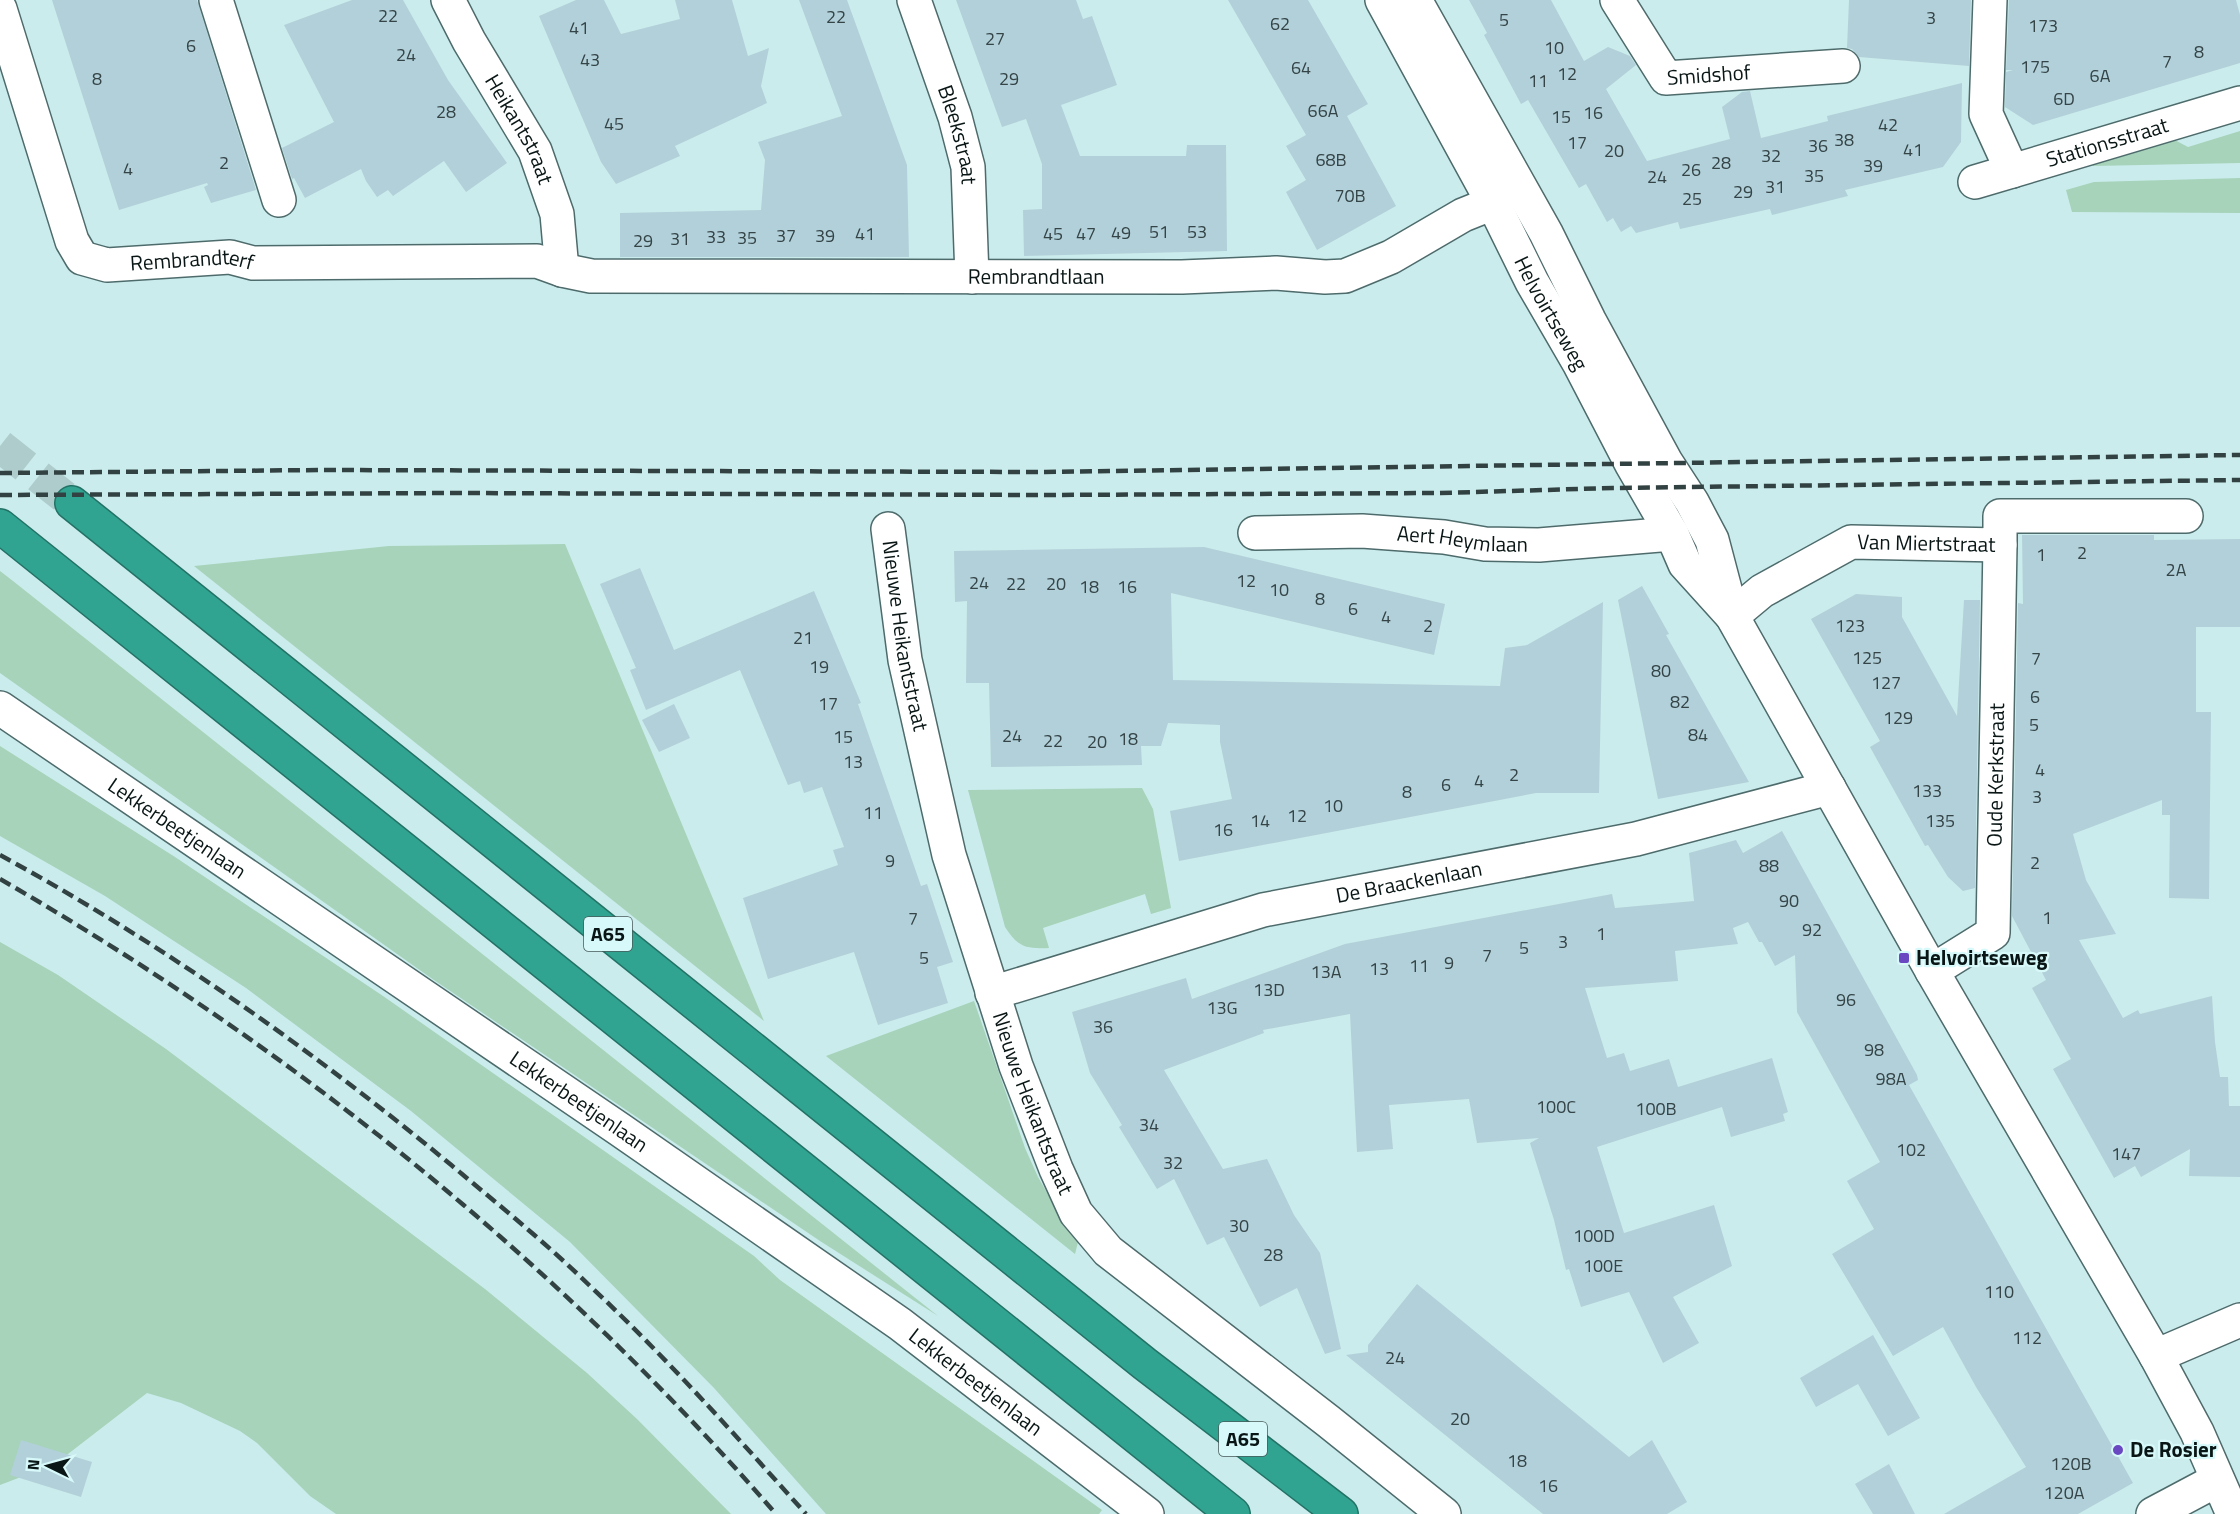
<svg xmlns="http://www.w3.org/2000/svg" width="2240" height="1514" font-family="'Titillium Web',sans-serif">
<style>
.green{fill:#a6d3ba}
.building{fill:#b2d0d9}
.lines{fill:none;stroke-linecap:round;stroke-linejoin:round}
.highway-tunnel{stroke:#aecccc;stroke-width:33;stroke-dasharray:33 16;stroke-linecap:butt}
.street-casing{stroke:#4e6b6c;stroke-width:36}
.secondary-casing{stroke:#4e6b6c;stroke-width:36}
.highway-casing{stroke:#237266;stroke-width:36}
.street{stroke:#fff;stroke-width:33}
.secondary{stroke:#fff;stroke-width:33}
.highway{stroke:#31a491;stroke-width:33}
.rail{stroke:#324242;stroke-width:4.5;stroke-dasharray:12 6;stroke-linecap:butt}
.poi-dot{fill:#6a48c1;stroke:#d8f9fa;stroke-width:2}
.labels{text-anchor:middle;stroke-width:4.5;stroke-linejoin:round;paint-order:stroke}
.number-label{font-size:18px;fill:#344447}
.shield{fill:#d8f9fa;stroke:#485a5a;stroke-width:1.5}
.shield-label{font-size:20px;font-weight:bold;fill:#0a1616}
.street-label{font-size:21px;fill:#0a1616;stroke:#d8f9fa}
.poi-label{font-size:21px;font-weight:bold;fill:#0a1616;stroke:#d8f9fa;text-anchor:start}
</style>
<rect width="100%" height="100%" fill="#cbecec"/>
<g class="green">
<path d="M 2240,131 L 2240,163 L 2093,166 L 2091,160 L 2169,137 L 2188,147 Z"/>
<path d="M 2240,178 L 2240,213 L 2072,212 L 2066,190 L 2094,182 Z"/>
<path d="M 565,544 L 764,1021 L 194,566 L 389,546 Z"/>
<path d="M 0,571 L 13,581 L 938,1316 L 820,1241 L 431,978 L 0,673 Z"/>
<path d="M 0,746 L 175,857 L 383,996 L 754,1256 L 780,1280 L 1102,1510 L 1099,1514 L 826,1514 L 714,1388 L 570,1242 L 411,1111 L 246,988 L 105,896 L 0,836 Z"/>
<path d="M 1142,788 L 1153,809 L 1171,908 L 1151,914 L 1145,894 L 1043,928 L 1049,948 C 1025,949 1018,947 1005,927 L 968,790 Z"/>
<path d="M 0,942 L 58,975 L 166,1049 L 485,1289 L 587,1373 L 637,1419 L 731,1514 L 336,1514 L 310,1496 L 257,1443 L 240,1431 L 181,1403 L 147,1393 L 55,1464 L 0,1485 Z"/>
<path d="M 974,1001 L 1025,1148 L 1038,1177 L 1057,1210 L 1079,1238 L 1075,1254 L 826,1056 Z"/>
</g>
<g class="building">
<path d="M 52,0 L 197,0 L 256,190 L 211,203 L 204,187 L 208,185 L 207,183 L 119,210 Z"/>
<path d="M 352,0 L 403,0 L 448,80 L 507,163 L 466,192 L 444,161 L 393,196 L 388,190 L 377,197 L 366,181 L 361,169 L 305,198 L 294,178 L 292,179 L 282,148 L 334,122 L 284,25 Z"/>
<path d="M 576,0 L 604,0 L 621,34 L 680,19 L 675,0 L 732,0 L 748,56 L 769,48 L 761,86 L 767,103 L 675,146 L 680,156 L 616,184 L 601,162 L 539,16 Z"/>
<path d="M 799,0 L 847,0 L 907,165 L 909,257 L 620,257 L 620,213 L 761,210 L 765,160 L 758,142 L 842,116 Z"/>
<path d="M 956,0 L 1076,0 L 1083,19 L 1092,16 L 1117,85 L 1061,105 L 1080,156 L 1186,156 L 1187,145 L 1226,145 L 1227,251 L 1024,256 L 1023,210 L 1042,209 L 1042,164 L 1026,119 L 1002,127 Z"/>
<path d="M 1228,0 L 1308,0 L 1368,104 L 1347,116 L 1396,206 L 1317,250 L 1286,192 L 1306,180 L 1286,146 L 1306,135 Z"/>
<path d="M 1469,0 L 1551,0 L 1584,61 L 1608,47 L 1630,56 L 1636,65 L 1606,89 L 1647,161 L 1730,139 L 1722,107 L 1742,92 L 1750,91 L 1761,138 L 1828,121 L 1827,116 L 1962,83 L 1961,142 L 1943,167 L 1845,190 L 1848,196 L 1772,215 L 1770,209 L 1680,229 L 1678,222 L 1636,233 L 1631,226 L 1621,232 L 1613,218 L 1607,222 L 1586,184 L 1579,188 L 1528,100 L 1521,104 L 1484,35 L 1487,33 Z"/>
<path d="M 1849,0 L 1971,0 L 1969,66 L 1859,57 L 1852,49 L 1847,48 Z"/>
<path d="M 2009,0 L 2236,0 L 2240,15 L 2240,63 L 2033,125 L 2005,107 L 2006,72 L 2013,70 L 2006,70 Z"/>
<path d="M 2022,535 L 2154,535 L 2154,540 L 2240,539 L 2240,627 L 2196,627 L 2196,712 L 2211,712 L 2209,899 L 2169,898 L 2170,815 L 2162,815 L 2162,800 L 2073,834 L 2086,880 L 2116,934 L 2079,940 L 2123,1018 L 2138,1010 L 2140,1014 L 2212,996 L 2215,1042 L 2220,1077 L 2228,1077 L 2229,1106 L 2240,1106 L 2240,1177 L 2189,1176 L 2190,1149 L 2141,1177 L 2135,1166 L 2114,1178 L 2053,1069 L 2071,1059 L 2032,988 L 2046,980 L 2012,916 L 2018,603 L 2023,604 Z"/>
<path d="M 1204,547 L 1445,604 L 1434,655 L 1171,593 L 1173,680 L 1500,686 L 1505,648 L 1527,645 L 1603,602 L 1599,793 L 1536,793 L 1179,861 L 1170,811 L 1232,799 L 1220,742 L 1220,725 L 1168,723 L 1161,746 L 1141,746 L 1142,765 L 991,767 L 989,683 L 966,683 L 967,601 L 955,602 L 954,551 Z"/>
<path d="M 640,568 L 674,650 L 814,591 L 861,703 L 858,704 L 921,886 L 927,884 L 953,962 L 937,967 L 948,1003 L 878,1025 L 854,952 L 768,979 L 743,898 L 838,865 L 833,850 L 844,847 L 822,787 L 804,793 L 800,781 L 788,785 L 740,670 L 646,710 L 630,670 L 636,668 L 600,584 Z"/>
<path d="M 1642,586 L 1669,634 L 1666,635 L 1749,782 L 1658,799 L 1618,600 Z"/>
<path d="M 1856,594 L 1902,597 L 1902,617 L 1957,716 L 1964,600 L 1980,600 L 1975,888 L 1963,891 L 1948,877 L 1928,845 L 1925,846 L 1870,747 L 1880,741 L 1811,619 Z"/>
<path d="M 674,704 L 690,738 L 659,752 L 642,720 Z"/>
<path d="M 1782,831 L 1917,1075 L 1918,1080 L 1909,1085 L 2133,1483 L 2078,1514 L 1944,1514 L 2026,1467 L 1976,1387 L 1943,1327 L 1893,1356 L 1832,1254 L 1874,1229 L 1847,1181 L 1880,1162 L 1797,1012 L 1795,955 L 1775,966 L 1762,942 L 1759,942 L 1748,922 L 1733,928 L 1738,944 L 1675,951 L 1678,981 L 1585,988 L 1607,1058 L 1624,1053 L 1630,1071 L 1669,1059 L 1678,1087 L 1772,1058 L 1788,1112 L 1783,1114 L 1785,1121 L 1731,1137 L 1722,1107 L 1597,1147 L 1624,1233 L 1714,1205 L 1732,1266 L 1673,1297 L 1699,1343 L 1663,1363 L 1629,1292 L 1581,1307 L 1569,1269 L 1566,1270 L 1554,1220 L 1530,1143 L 1539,1138 L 1477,1143 L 1469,1099 L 1389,1105 L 1393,1149 L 1357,1152 L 1350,1014 L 1263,1030 L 1264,1033 L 1164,1070 L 1223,1169 L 1267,1159 L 1294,1215 L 1320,1253 L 1341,1349 L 1325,1354 L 1297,1288 L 1260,1307 L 1224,1237 L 1207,1245 L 1174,1179 L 1157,1189 L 1119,1127 L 1122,1125 L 1090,1073 L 1072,1012 L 1186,978 L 1192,999 L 1345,944 L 1612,894 L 1615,908 L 1694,901 L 1689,853 L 1736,840 L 1743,853 Z"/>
<path d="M 1417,1284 L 1629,1457 L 1652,1440 L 1687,1502 L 1667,1514 L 1543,1514 L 1346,1355 L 1368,1352 L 1368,1345 Z"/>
<path d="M 1873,1335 L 1920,1418 L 1888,1436 L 1858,1384 L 1816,1407 L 1800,1378 Z"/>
<path d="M 21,1440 L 92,1462 L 81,1497 L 10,1475 Z"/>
<path d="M 1889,1464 L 1915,1514 L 1873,1514 L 1855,1484 Z"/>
</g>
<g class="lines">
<path class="highway-tunnel" d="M 0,446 L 72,503"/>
<g class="street-casing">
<g id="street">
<path d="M 216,0 L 279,200"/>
<path id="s1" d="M 448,0 L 469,41 L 535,151 L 557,214 L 562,270"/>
<path id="s2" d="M 914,0 L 955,117 L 968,167 L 972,277"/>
<path id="s3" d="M 1617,0 L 1666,78 L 1843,66"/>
<path d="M 1990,0 L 1986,114 L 2012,171"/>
<path id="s4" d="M 0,9 L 72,241 L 82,258 L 107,265 L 230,257 L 253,263 L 537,261 L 562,270 L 591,276 L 1182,277 L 1276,273 L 1325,277 L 1345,276 L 1391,257 L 1463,215 L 1493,203"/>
<path id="s5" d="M 1975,182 L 2240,103"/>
<path id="s6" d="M 888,529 L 905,660 L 949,855 L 1016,1066 L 1056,1169 L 1076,1213 L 1108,1251 L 1328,1421 L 1444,1514"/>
<path id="s7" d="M 1255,533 L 1362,531 L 1444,537 L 1485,544 L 1539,545 L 1672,534"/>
<path id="s8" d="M 1732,616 L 1762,591 L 1851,542 L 2000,545 L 2000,516 L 2186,516"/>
<path id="s9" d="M 0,708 L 619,1129 L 900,1324 L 1147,1514"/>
<path id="s10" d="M 1932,971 L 1993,933 L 2000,545"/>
<path id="s11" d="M 992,993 L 1263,910 L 1636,839 L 1829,788"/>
<path d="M 2156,1356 L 2240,1320"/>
<path d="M 2153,1514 L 2217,1480"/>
</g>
</g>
<g class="secondary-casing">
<g id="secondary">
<path id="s12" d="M 1382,0 L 1493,203 L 1532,282 L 1579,363 L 1631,463 L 1672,534 L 1685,564 L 1732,616 L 1932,971 L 2156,1356 L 2197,1432 L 2233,1514"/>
<path d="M 1415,0 L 1546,233 L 1589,320 L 1666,462 L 1692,502 L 1712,540 L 1731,612"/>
</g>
</g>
<g class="highway-casing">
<g id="highway">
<path d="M 72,503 L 1145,1364 L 1341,1514"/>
<path d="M 0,526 L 1233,1514"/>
</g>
</g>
<use href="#street" class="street"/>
<use href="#secondary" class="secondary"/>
<use href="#highway" class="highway"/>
<g class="rail">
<path d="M 0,473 L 322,470 L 1045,472 L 2240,455"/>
<path d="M 0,495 L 460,493 L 1044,495 L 1440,493 L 1613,488 L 2240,480"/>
<path d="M 0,855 C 165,945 318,1054 462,1174 C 505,1210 549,1246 589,1285 C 666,1357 736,1436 806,1514"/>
<path d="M 0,879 C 291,1047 556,1260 776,1514"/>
</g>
</g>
<g class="poi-dot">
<rect x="1898" y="952" width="12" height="12" rx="3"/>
<circle cx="2118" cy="1450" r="6"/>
</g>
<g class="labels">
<g class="number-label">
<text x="388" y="22">22</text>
<text x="836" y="23">22</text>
<text x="1931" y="24">3</text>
<text x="1504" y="26">5</text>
<text x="1280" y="30">62</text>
<text x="2043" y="32">173</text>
<text x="579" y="34">41</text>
<text x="995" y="45">27</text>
<text x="191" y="52">6</text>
<text x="1554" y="54">10</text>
<text x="2199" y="58">8</text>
<text x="406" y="61">24</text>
<text x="590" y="66">43</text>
<text x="2167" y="68">7</text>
<text x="2035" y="73">175</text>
<text x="1301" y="74">64</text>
<text x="1567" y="80">12</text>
<text x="2100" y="82">6A</text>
<text x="97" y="85">8</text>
<text x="1009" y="85">29</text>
<text x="1538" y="87">11</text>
<text x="2064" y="105">6D</text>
<text x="1323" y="117">66A</text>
<text x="446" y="118">28</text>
<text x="1593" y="119">16</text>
<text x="1561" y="123">15</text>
<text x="614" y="130">45</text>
<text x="1888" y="131">42</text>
<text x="1844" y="146">38</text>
<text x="1577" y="149">17</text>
<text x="1818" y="152">36</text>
<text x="1913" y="156">41</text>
<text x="1614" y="157">20</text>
<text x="1771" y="162">32</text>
<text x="1331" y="166">68B</text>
<text x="224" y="169">2</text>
<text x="1721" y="169">28</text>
<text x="1873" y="172">39</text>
<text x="128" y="175">4</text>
<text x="1691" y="176">26</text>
<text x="1814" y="182">35</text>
<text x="1657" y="183">24</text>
<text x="1775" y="193">31</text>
<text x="1743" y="198">29</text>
<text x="1350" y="202">70B</text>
<text x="1692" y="205">25</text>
<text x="1159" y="238">51</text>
<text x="1197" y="238">53</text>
<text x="1121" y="239">49</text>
<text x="865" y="240">41</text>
<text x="1053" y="240">45</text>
<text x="1086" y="240">47</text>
<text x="786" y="242">37</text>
<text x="825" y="242">39</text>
<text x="716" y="243">33</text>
<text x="747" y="244">35</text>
<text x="680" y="245">31</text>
<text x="643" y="247">29</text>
<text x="2082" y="559">2</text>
<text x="2041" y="561">1</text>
<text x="2176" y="576">2A</text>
<text x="1246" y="587">12</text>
<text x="979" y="589">24</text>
<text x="1016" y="590">22</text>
<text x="1056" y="590">20</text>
<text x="1089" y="593">18</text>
<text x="1127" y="593">16</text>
<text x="1279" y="596">10</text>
<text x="1320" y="605">8</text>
<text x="1353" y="615">6</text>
<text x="1386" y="623">4</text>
<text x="1428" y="632">2</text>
<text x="1850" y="632">123</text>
<text x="803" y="644">21</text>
<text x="1867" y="664">125</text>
<text x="2036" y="665">7</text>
<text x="819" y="673">19</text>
<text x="1661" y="677">80</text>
<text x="1886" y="689">127</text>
<text x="2035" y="703">6</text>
<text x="1680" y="708">82</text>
<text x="828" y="710">17</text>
<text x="1898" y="724">129</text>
<text x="2034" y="731">5</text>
<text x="1698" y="741">84</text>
<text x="1012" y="742">24</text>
<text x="843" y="743">15</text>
<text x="1128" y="745">18</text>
<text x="1053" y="747">22</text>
<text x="1097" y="748">20</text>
<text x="853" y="768">13</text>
<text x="2040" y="776">4</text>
<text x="1514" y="781">2</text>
<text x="1479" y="787">4</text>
<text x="1446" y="791">6</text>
<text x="1927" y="797">133</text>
<text x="1407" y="798">8</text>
<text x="2037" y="803">3</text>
<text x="1333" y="812">10</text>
<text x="873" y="819">11</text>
<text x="1297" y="822">12</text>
<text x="1260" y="827">14</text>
<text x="1940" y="827">135</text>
<text x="1223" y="836">16</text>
<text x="890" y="867">9</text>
<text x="2035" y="869">2</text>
<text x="1769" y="872">88</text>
<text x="1789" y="907">90</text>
<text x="2047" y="924">1</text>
<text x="913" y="925">7</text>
<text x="1812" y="936">92</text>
<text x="1601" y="940">1</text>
<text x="1563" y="948">3</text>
<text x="1524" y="954">5</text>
<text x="1487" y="962">7</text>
<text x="924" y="964">5</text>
<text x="1449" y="969">9</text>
<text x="1419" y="972">11</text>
<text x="1379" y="975">13</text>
<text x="1326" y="978">13A</text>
<text x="1269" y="996">13D</text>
<text x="1846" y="1006">96</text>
<text x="1222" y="1014">13G</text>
<text x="1103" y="1033">36</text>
<text x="1874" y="1056">98</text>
<text x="1891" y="1085">98A</text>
<text x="1556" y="1113">100C</text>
<text x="1656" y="1115">100B</text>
<text x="1149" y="1131">34</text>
<text x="1911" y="1156">102</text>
<text x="2126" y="1160">147</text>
<text x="1173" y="1169">32</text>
<text x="1239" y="1232">30</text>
<text x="1594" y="1242">100D</text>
<text x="1273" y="1261">28</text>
<text x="1603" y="1272">100E</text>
<text x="1999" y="1298">110</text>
<text x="2027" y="1344">112</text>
<text x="1395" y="1364">24</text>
<text x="1460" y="1425">20</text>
<text x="1517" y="1467">18</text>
<text x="2071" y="1470">120B</text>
<text x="1548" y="1492">16</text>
<text x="2064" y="1499">120A</text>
</g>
<g class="shield">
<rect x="584" y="917" width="48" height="34" rx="4.5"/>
<rect x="1219" y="1422" width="48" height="34" rx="4.5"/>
</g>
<g class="shield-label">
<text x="608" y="941">A65</text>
<text x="1243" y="1446">A65</text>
</g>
<g class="street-label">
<text dy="7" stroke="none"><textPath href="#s3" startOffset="135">Smidshof</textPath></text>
<text dy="7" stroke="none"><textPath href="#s1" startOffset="148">Heikantstraat</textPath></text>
<text dy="7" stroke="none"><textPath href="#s2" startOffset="142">Bleekstraat</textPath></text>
<text dy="7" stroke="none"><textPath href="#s5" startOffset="138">Stationsstraat</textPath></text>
<text dy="7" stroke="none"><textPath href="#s4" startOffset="374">Rembrandterf</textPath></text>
<text dy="7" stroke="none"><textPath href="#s4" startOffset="1221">Rembrandtlaan</textPath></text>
<text dy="7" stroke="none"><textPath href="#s12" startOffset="356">Helvoirtseweg</textPath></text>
<text dy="7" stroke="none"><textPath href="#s7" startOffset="208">Aert Heymlaan</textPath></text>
<text dy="7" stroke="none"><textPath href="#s8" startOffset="216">Van Miertstraat</textPath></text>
<text dy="7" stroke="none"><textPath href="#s6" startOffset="108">Nieuwe Heikantstraat</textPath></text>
<text dy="7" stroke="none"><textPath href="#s10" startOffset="230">Oude Kerkstraat</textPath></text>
<text dy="7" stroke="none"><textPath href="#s9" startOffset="214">Lekkerbeetjenlaan</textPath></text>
<text dy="7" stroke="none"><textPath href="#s11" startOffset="432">De Braackenlaan</textPath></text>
<text dy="7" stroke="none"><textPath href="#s9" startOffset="700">Lekkerbeetjenlaan</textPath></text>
<text dy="7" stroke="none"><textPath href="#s6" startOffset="594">Nieuwe Heikantstraat</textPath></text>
<text dy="7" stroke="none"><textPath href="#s9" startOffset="1186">Lekkerbeetjenlaan</textPath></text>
</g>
<g class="poi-label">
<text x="1916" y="965">Helvoirtseweg</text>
<text x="2130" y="1457">De Rosier</text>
</g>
</g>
<g transform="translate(48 1466) rotate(275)" stroke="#d8f9fa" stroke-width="4.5" paint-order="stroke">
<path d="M0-4.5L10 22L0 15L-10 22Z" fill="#0a1616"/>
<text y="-9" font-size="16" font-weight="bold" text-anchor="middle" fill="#0a1616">N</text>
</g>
</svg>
